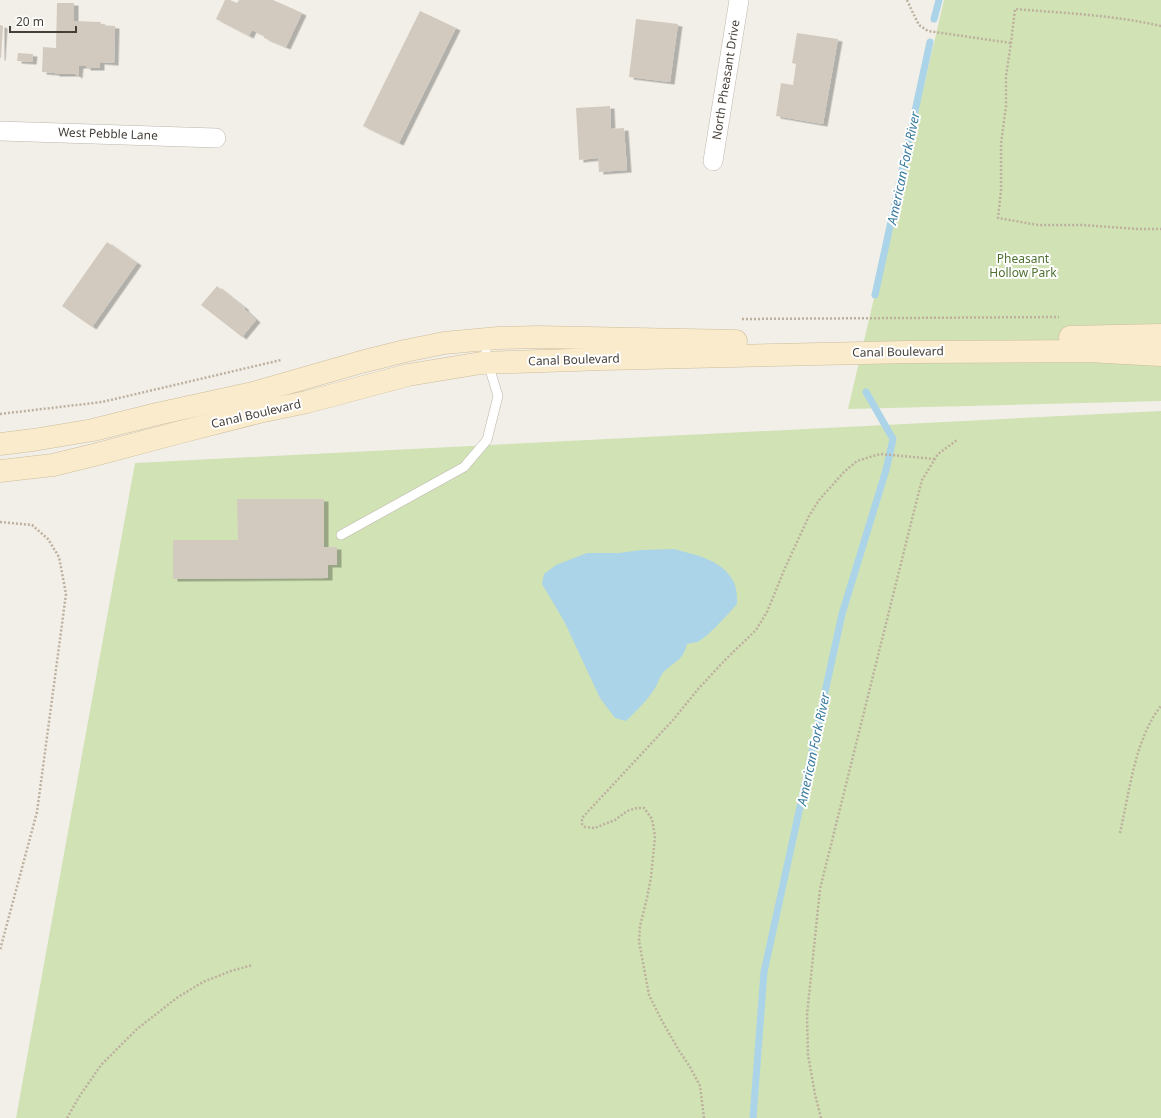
<svg xmlns="http://www.w3.org/2000/svg" width="1161" height="1118" font-family="'Noto Sans',sans-serif">
<style>
.green{fill:#d1e2b5}
.water{fill:#abd4e9}
.lines{fill:none;stroke-linecap:round;stroke-linejoin:round}
.stream{stroke:#abd4e9;stroke-width:7}
.building{fill:#d3cabf;filter:url(#shadow)}
.service-casing{stroke:#bdb6ac;stroke-width:10}
.minor-casing{stroke:#bdb6ac;stroke-width:20}
.secondary-casing{stroke:#cdbd9c;stroke-width:23}
.path{stroke:#bdb09e;stroke-width:2.5;stroke-dasharray:2 2;stroke-linecap:butt}
.service{stroke:#fff;stroke-width:9}
.minor{stroke:#fff;stroke-width:19}
.secondary{stroke:#f9ebcc;stroke-width:22}
.labels{text-anchor:middle;stroke-width:4;stroke-linejoin:round;paint-order:stroke}
.street-label{font-size:12px;fill:#453f38;stroke:#fff}
.park-label{font-size:12px;fill:#4e7131;stroke:#fff}
.water-label{font-size:13px;font-style:italic;fill:#397b9f;stroke:#fff}
</style>
<defs>
<filter id="shadow"><feDropShadow dx="4.5" dy="2.5" stdDeviation="0" flood-color="#0004"/></filter>
</defs>
<rect width="100%" height="100%" fill="#f2efe8"/>
<g class="green">
<path d="M 944,0 L 1161,0 L 1161,401 L 848,409 Z"/>
<path d="M 1161,411 L 1161,1118 L 16,1118 L 135,463 Z"/>
</g>
<path class="water" d="M 674,549 C 695,555 720,559 732,579 C 737,586 737,596 737,604 C 730,612 706,639 697,642 C 694,643 690,643 687,644 C 682,663 673,661 662,674 C 659,678 658,684 655,688 C 647,701 636,711 626,721 L 615,718 L 600,698 L 564,621 L 542,584 L 544,574 L 556,565 L 587,553 L 619,553 L 641,550 Z"/>
<g class="lines">
<g class="stream">
<path d="M 934,19 L 939,0"/>
<path d="M 875,295 L 930,42"/>
<path d="M 753,1118 L 764,972 L 842,614 L 886,470 L 893,439 L 866,392"/>
</g>
</g>
<g class="building">
<path d="M 225,0 L 230,0 L 237,3 L 239,0 L 273,0 L 302,13 L 286,47 L 264,38 L 264,36 L 252,30 L 249,36 L 216,19 Z"/>
<path d="M 57,3 L 74,3 L 74,21 L 101,22 L 100,25 L 115,26 L 114,63 L 100,62 L 100,68 L 86,68 L 86,66 L 79,66 L 78,76 L 75,74 L 55,74 L 55,73 L 42,72 L 43,47 L 56,48 Z"/>
<path d="M 420,11 L 456,28 L 399,143 L 363,126 Z"/>
<path d="M 636,19 L 678,24 L 670,82 L 629,77 Z"/>
<path d="M 0,25 L 3,26 L 1,58 L 0,58 Z"/>
<path d="M 797,33 L 838,39 L 823,124 L 776,116 L 781,83 L 793,85 L 796,64 L 792,63 Z"/>
<path d="M 18,53 L 33,54 L 32,62 L 17,61 Z"/>
<path d="M 610,106 L 611,129 L 624,128 L 627,170 L 599,172 L 598,158 L 579,160 L 576,108 Z"/>
<path d="M 107,242 L 137,263 L 92,327 L 62,306 Z"/>
<path d="M 217,286 L 245,308 L 244,309 L 256,320 L 242,337 L 201,305 Z"/>
<path d="M 237,499 L 324,499 L 324,547 L 337,547 L 337,565 L 328,565 L 328,578 L 173,579 L 173,540 L 238,540 Z"/>
</g>
<g class="lines">
<g class="service-casing">
<path id="service" d="M 341,535 L 464,467 L 487,440 L 498,396 L 488,363 L 484,339"/>
</g>
<g class="minor-casing">
<g id="minor">
<path d="M 0,131 L 216,138"/>
<path d="M 713,161 L 739,0"/>
</g>
</g>
<g class="secondary-casing">
<g id="secondary">
<path d="M 1070,337 L 1161,335"/>
<path d="M 0,444 L 33,440 L 93,430 L 157,414 L 253,393 L 361,362 L 405,351 L 444,343 L 498,338 L 538,337 L 736,341"/>
<path d="M 0,471 L 53,465 L 94,455 L 177,433 L 259,412 L 307,402 L 408,375 L 481,363 L 604,359 L 908,352 L 1088,351 L 1161,355"/>
</g>
</g>
<g class="path">
<path d="M 907,0 L 912,11 L 919,25 L 928,31 L 1011,43"/>
<path d="M 1161,26 C 1113,15 1063,13 1015,9 L 1011,43 L 1006,76 L 1006,106 L 1001,144 L 1001,191 L 998,218 L 1038,225 L 1082,225 L 1138,229 L 1161,229"/>
<path d="M 742,319 L 1059,317"/>
<path d="M 0,414 L 102,402 L 281,360"/>
<path d="M 0,522 L 32,525 L 48,539 L 59,557 L 66,594 L 37,812 L 0,950"/>
<path d="M 1120,833 C 1129,794 1135,738 1161,706"/>
<path d="M 67,1118 L 79,1097 L 101,1065 L 137,1029 L 178,997 L 203,982 L 231,971 L 253,965"/>
<path d="M 704,1118 L 700,1086 L 690,1067 L 678,1049 L 661,1019 L 649,995 L 643,963 L 639,941 L 640,926 L 647,898 L 651,877 L 655,836 L 652,819 L 644,808 L 637,808 L 627,811 L 615,820 L 595,828 L 585,827 L 582,824 L 582,818 L 673,720 L 699,688 L 727,658 L 756,630 L 767,612 L 785,568 L 809,516 L 819,500 L 844,472 L 857,461 L 880,454 L 935,459"/>
<path d="M 821,1118 L 815,1094 L 808,1055 L 807,1015 L 820,889 L 914,511 L 922,480 L 938,454 L 957,440"/>
</g>
<use href="#service" class="service"/>
<use href="#minor" class="minor"/>
<use href="#secondary" class="secondary"/>
</g>
<g class="labels">
<g class="street-label">
<text transform="translate(726 80) rotate(-81)" y="4">North Pheasant Drive</text>
<text transform="translate(108 134) rotate(2)" y="4">West Pebble Lane</text>
<text transform="translate(898 352) rotate(-1)" y="4">Canal Boulevard</text>
<text transform="translate(574 360) rotate(-2)" y="4">Canal Boulevard</text>
<text transform="translate(256 414) rotate(-13)" y="4">Canal Boulevard</text>
</g>
<g class="park-label">
<text x="1023" y="263">Pheasant<tspan x="1023" dy="14">Hollow Park</tspan></text>
</g>
<g class="water-label">
<text transform="translate(903 168) rotate(-78)" y="5">American Fork River</text>
<text transform="translate(813 749) rotate(-78)" y="5">American Fork River</text>
</g>
</g>
<path d="M10 26v6h66v-6" fill="none" stroke="#453f38" stroke-width="2"/>
<text x="16" y="26" font-size="12" fill="#453f38" stroke="#ffffff" stroke-width="3" paint-order="stroke">20 m</text>
</svg>
